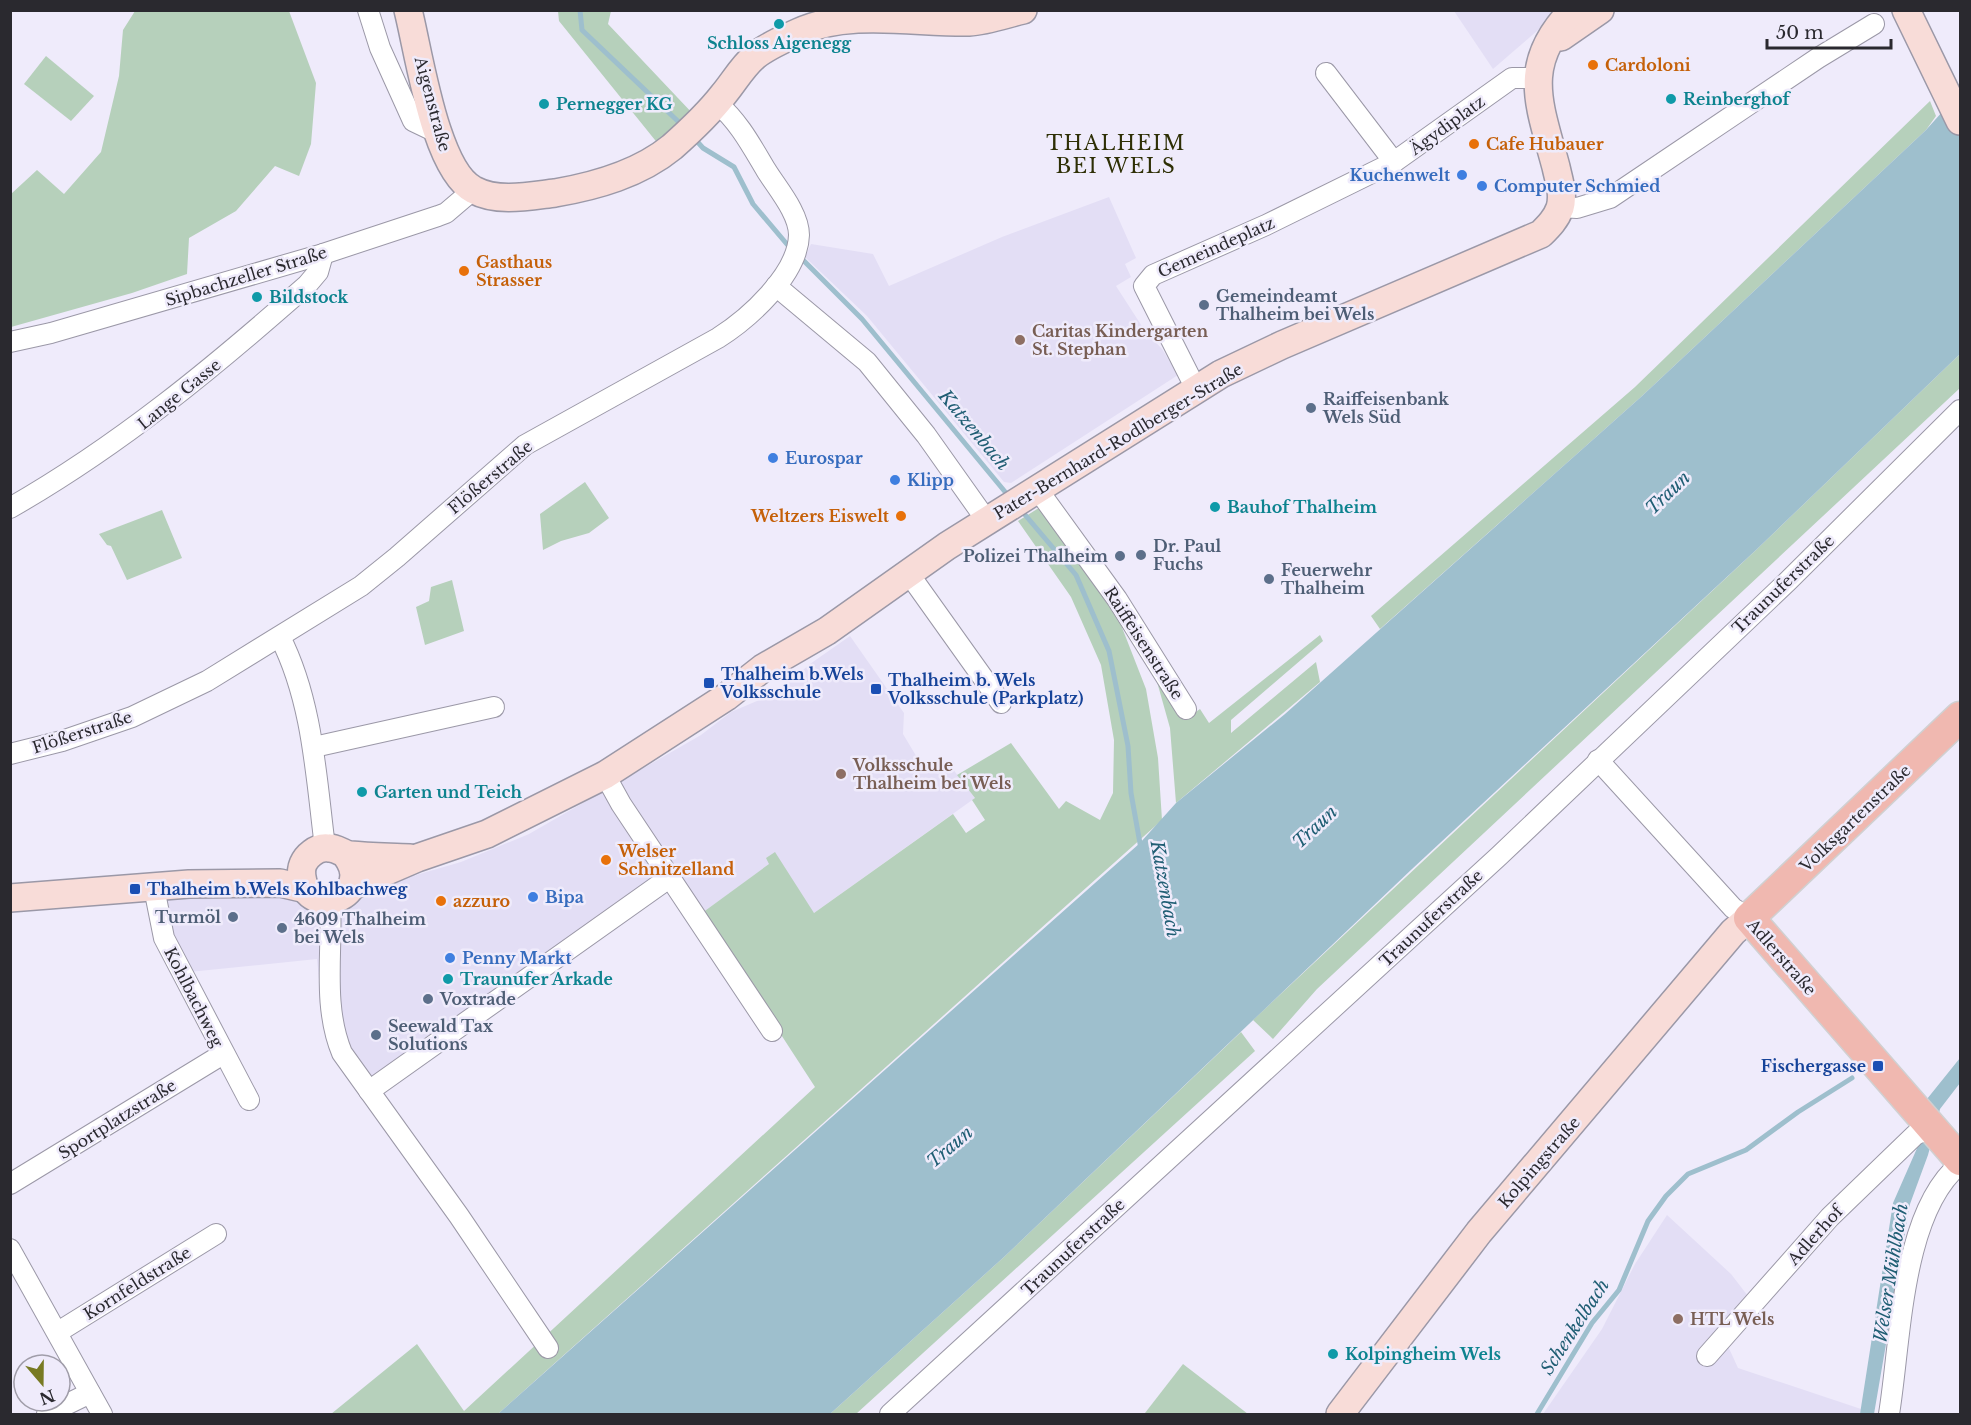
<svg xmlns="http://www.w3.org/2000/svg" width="1971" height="1425" font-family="'Libre Baskerville',serif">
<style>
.built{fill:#e3def5}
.green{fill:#b6d0bb}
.water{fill:#9ebfcd}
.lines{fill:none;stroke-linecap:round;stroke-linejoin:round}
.stream{stroke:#9ebfcd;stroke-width:5}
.street-casing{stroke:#9b98a7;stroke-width:22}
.secondary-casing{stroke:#9b98a7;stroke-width:30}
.primary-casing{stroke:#d0d0d1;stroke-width:33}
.street{stroke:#fff;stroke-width:20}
.secondary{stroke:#f8dcd8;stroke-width:27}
.primary{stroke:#f0b8b0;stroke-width:30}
.culture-dot{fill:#0f9aa8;stroke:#efebfb;stroke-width:2}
.food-dot{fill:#e8710a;stroke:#efebfb;stroke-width:2}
.shop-dot{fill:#3f7fe0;stroke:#efebfb;stroke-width:2}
.service-dot{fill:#5c6f8a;stroke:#efebfb;stroke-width:2}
.education-dot{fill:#8d6e63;stroke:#efebfb;stroke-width:2}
.transit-dot{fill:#1a4fb4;stroke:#efebfb;stroke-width:2}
.labels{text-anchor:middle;stroke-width:5;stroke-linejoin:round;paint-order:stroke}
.culture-label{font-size:16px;font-weight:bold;fill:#0d838f;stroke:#efebfb;text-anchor:start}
.food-label{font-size:16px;font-weight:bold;fill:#c56008;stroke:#efebfb;text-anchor:start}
.street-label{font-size:16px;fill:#2a292f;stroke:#efebfb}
.shop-label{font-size:16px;font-weight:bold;fill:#366cbe;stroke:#efebfb;text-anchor:start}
.service-label{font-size:16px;font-weight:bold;fill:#4e5e75;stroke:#efebfb;text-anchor:start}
.education-label{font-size:16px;font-weight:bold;fill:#785e54;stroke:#efebfb;text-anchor:start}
.transit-label{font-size:16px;font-weight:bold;fill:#164399;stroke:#efebfb;text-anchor:start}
.water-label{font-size:18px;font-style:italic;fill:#205e74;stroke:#efebfb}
.quarter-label{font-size:20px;letter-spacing:1.5px;fill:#2e2f05;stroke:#efebfb}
</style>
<rect width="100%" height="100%" fill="#efebfb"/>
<g class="built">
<path d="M 1454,11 L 1560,11 L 1493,69 Z"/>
<path d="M 1109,197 L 1136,258 L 1125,264 L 1131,277 L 1116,286 L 1145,331 L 1162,349 L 1178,375 L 1011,483 L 1004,482 L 867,316 L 805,257 L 811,244 L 873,254 L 889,286 L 1002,237 Z"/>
<path d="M 850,636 L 904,713 L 903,734 L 924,769 L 933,772 L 949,764 L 975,798 L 814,913 L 770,864 L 702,913 L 659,874 L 358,1089 L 335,1058 L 324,1030 L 317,959 L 189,972 L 170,936 L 163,898 L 261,888 L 347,906 L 378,886 L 461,862 L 529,834 L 701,735 L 731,712 L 776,693 L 810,664 Z"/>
<path d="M 1667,1215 L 1731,1274 L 1758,1309 L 1727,1344 L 1738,1368 L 1861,1409 L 1860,1414 L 1543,1414 L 1602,1329 L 1635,1264 Z"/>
</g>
<g class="green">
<path d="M 135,11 L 289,11 L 316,83 L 311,144 L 299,176 L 275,166 L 236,211 L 189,238 L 187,274 L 132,293 L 11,327 L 11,194 L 37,170 L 64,194 L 101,152 L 119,76 L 123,30 Z"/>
<path d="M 558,11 L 611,11 L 608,24 L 694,115 L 659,145 L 559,21 Z"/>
<path d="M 46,56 L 94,96 L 71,121 L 24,84 Z"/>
<path d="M 1930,101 L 1936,116 L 1926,130 L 1642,396 L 1380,629 L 1371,616 L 1635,387 Z"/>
<path d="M 1960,354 L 1960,388 L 1317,989 L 1273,1039 L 1253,1020 L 1756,550 Z"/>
<path d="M 585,482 L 609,518 L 589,533 L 561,541 L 543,550 L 540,514 Z"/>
<path d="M 1042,506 L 1114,607 L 1146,689 L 1158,758 L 1162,820 L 498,1414 L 331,1414 L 417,1344 L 464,1411 L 815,1087 L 702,913 L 769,864 L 766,858 L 775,852 L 814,913 L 953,814 L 966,833 L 985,820 L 972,800 L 975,798 L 957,775 L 1011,743 L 1059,809 L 1066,801 L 1100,820 L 1113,793 L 1114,740 L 1101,665 L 1071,597 L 1018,521 Z"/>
<path d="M 162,510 L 182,558 L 127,580 L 111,546 L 107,545 L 99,534 Z"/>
<path d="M 452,580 L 464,631 L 425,645 L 416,607 L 429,601 L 431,587 Z"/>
<path d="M 1320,635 L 1323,641 L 1231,720 L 1231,733 L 1316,662 L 1320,682 L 1176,803 L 1170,728 L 1152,664 L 1184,720 L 1200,709 L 1209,723 Z"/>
<path d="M 1241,1032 L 1255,1051 L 856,1414 L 830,1414 L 1004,1257 Z"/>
<path d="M 1183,1364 L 1248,1414 L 1145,1413 Z"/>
</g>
<g class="water">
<path d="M 1960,92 L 1960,354 L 1756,550 L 1412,869 L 1004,1257 L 830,1414 L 498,1414 L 1140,843 L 1176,803 L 1285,714 L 1642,396 L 1926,130 Z"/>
<path d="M 1960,1058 L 1960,1083 L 1940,1109 L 1928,1155 L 1910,1204 L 1874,1414 L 1860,1414 L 1893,1203 L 1918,1146 L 1927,1099 Z"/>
</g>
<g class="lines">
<g class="stream">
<path d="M 580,10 L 582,30 L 684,127"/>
<path d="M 694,138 L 703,148 L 734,167 L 753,204 L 791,249"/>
<path d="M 798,255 L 862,319 L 1011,499"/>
<path d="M 1021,510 L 1076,575 L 1109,651 L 1128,746 L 1131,793 L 1141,849"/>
<path d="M 1537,1414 L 1592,1323 L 1619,1290 L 1648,1221 L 1666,1196 L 1688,1174 L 1746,1150 L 1798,1112 L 1852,1078"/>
</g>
<g class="street-casing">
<g id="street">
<path d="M 368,10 L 380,48 L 413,121 L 438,133"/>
<path d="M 1326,73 L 1394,162"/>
<path d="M 1560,207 L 1577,208 L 1610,198 L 1818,58 L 1874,24"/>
<path d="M 776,286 L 867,362 L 926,435 L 987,521"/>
<path d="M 10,342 L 51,333 L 323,254 L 438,216 L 446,213 L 473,190"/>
<path d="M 1196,389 L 1144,286 L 1153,275 L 1266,225 L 1394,162 L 1512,78 L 1536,78"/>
<path d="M 1038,490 L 1117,599 L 1186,709"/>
<path d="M 10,508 C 120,445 213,368 307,285 L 318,272 L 323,254"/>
<path d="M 909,574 L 1001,703"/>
<path d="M 280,637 C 313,702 316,777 325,847"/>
<path d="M 314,747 L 494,707"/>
<path d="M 10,754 L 62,741 L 132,717 L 207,681 L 361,586 L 397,557 L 525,445 L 718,338 C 748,319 798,275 799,235 C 799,213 777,188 766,170 C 751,145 739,122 717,103"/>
<path d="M 1598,760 L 1733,908 L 1749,918"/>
<path d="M 605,775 L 621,804 L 772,1031"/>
<path d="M 154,888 L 164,938 L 249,1100"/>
<path d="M 330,901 C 333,951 322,1005 342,1053 L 459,1216 L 548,1348"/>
<path d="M 369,1091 L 669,878"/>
<path d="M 10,1184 L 223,1054"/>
<path d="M 10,1249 L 102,1414"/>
<path d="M 58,1332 L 216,1234"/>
<path d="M 1707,1356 L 1830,1217 L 1915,1135 L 1933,1126"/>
<path d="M 47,1414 L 90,1393"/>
<path d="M 890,1414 L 1499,856 L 1788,581 L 1960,410"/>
<path d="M 1889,1414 C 1901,1341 1901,1213 1960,1164"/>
</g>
</g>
<g class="secondary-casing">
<g id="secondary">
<path d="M 408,10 C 419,53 435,170 474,190 C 498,203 530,196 555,193 C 596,186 639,174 672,147 C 690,131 709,113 723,95 C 734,82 742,67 755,56 C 767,46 784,39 799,32 C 849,9 915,23 969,22 C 987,21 1006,14 1023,10"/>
<path d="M 1906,10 L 1960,121"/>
<path d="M 1561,37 L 1600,10"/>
<path d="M 346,855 C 377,897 307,920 302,877 C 300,868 304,859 312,853 C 317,849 323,847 329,848 C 337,848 343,854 350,855 C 370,857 390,857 410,858"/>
<path d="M 352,886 L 417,858 L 487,834 L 605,775 L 726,697 L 763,668 L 827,631 L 947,546 L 1221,374 L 1282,345 L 1541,234 C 1549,226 1556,219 1560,208 C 1564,194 1559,181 1556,167 C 1539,103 1520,64 1573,10"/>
<path d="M 10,898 L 189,884 L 280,883 L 306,889"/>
<path d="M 1340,1414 L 1479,1232 L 1733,932 L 1749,918"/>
</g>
</g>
<g class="primary-casing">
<path id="primary" d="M 1960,717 L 1749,918 L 1960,1160"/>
</g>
<use href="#street" class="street"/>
<use href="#secondary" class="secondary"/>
<use href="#primary" class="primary"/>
</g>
<g class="culture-dot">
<circle cx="779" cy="24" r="6"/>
<circle cx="1671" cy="99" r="6"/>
<circle cx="544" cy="104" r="6"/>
<circle cx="257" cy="297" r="6"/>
<circle cx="1215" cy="507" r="6"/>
<circle cx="362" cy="792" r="6"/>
<circle cx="448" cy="979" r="6"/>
<circle cx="1333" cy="1354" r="6"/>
</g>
<g class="food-dot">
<circle cx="1593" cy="65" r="6"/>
<circle cx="1474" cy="144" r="6"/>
<circle cx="464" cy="271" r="6"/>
<circle cx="901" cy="516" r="6"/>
<circle cx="606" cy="860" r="6"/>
<circle cx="441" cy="901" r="6"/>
</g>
<g class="shop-dot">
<circle cx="1462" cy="175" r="6"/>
<circle cx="1482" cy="186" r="6"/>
<circle cx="773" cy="458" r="6"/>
<circle cx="895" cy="480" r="6"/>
<circle cx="533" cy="897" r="6"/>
<circle cx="450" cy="958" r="6"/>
</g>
<g class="service-dot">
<circle cx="1204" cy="305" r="6"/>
<circle cx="1311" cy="408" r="6"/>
<circle cx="1141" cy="555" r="6"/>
<circle cx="1120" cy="556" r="6"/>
<circle cx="1269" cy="579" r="6"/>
<circle cx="233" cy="917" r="6"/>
<circle cx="282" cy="928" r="6"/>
<circle cx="428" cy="999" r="6"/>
<circle cx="376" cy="1035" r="6"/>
</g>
<g class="education-dot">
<circle cx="1020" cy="340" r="6"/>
<circle cx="841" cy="774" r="6"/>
<circle cx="1678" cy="1319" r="6"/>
</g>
<g class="transit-dot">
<rect x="703" y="677" width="12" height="12" rx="3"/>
<rect x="870" y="683" width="12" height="12" rx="3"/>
<rect x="129" y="883" width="12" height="12" rx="3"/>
<rect x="1872" y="1060" width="12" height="12" rx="3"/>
</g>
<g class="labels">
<g class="culture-label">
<text x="779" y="49" text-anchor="middle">Schloss Aigenegg</text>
<text x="1683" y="105">Reinberghof</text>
<text x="556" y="110">Pernegger KG</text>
<text x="269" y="303">Bildstock</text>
<text x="1227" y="513">Bauhof Thalheim</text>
<text x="374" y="798">Garten und Teich</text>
<text x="460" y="985">Traunufer Arkade</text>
<text x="1345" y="1360">Kolpingheim Wels</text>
</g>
<g class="food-label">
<text x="1605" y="71">Cardoloni</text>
<text x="1486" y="150">Cafe Hubauer</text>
<text x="476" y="268">Gasthaus<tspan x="476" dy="18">Strasser</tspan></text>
<text x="889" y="522" text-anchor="end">Weltzers Eiswelt</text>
<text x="618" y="857">Welser<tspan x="618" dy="18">Schnitzelland</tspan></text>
<text x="453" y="907">azzuro</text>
</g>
<g class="street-label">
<text transform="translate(433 104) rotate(75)" y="6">Aigenstraße</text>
<text transform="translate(1447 125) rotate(-36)" y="6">Ägydiplatz</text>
<text transform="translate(1216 247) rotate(-24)" y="6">Gemeindeplatz</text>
<text transform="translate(246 276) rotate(-17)" y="6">Sipbachzeller Straße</text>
<text transform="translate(179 394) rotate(-39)" y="6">Lange Gasse</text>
<text transform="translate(1118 441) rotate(-31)" y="6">Pater-Bernhard-Rodlberger-Straße</text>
<text transform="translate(490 477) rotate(-40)" y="6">Flößerstraße</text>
<text transform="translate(1783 584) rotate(-44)" y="6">Traunuferstraße</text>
<text transform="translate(1144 643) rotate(57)" y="6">Raiffeisenstraße</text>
<text transform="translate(82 732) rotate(-18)" y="6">Flößerstraße</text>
<text transform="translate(1855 818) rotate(-44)" y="6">Volksgartenstraße</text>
<text transform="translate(1431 918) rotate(-43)" y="6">Traunuferstraße</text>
<text transform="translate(1782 957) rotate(49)" y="6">Adlerstraße</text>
<text transform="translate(194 997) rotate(63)" y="6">Kohlbachweg</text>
<text transform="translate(117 1119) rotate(-32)" y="6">Sportplatzstraße</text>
<text transform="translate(1539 1162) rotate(-49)" y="6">Kolpingstraße</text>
<text transform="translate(1815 1235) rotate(-48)" y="6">Adlerhof</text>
<text transform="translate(1073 1247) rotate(-43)" y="6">Traunuferstraße</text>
<text transform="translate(137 1283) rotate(-32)" y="6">Kornfeldstraße</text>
</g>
<g class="shop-label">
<text x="1450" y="181" text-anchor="end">Kuchenwelt</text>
<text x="1494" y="192">Computer Schmied</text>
<text x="785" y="464">Eurospar</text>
<text x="907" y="486">Klipp</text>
<text x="545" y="903">Bipa</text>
<text x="462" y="964">Penny Markt</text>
</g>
<g class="service-label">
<text x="1216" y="302">Gemeindeamt<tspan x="1216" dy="18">Thalheim bei Wels</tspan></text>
<text x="1323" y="405">Raiffeisenbank<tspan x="1323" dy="18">Wels Süd</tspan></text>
<text x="1153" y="552">Dr. Paul<tspan x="1153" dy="18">Fuchs</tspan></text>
<text x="1108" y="562" text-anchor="end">Polizei Thalheim</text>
<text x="1281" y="576">Feuerwehr<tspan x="1281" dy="18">Thalheim</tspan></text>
<text x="221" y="923" text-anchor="end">Turmöl</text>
<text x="294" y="925">4609 Thalheim<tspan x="294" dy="18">bei Wels</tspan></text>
<text x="440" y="1005">Voxtrade</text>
<text x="388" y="1032">Seewald Tax<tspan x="388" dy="18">Solutions</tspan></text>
</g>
<g class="education-label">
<text x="1032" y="337">Caritas Kindergarten<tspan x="1032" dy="18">St. Stephan</tspan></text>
<text x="853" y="771">Volksschule<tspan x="853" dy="18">Thalheim bei Wels</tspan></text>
<text x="1690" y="1325">HTL Wels</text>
</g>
<g class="transit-label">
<text x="721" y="680">Thalheim b.Wels<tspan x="721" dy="18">Volksschule</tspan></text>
<text x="888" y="686">Thalheim b. Wels<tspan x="888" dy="18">Volksschule (Parkplatz)</tspan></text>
<text x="147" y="895">Thalheim b.Wels Kohlbachweg</text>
<text x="1866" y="1072" text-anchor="end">Fischergasse</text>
</g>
<g class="water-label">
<text transform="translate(974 430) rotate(50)" y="6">Katzenbach</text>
<text transform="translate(1668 493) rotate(-44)" y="6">Traun</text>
<text transform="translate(1315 827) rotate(-43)" y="6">Traun</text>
<text transform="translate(1165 889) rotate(80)" y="6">Katzenbach</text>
<text transform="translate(950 1147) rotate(-40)" y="6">Traun</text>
<text transform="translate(1891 1273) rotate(-81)" y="6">Welser Mühlbach</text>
<text transform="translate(1575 1327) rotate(-57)" y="6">Schenkelbach</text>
</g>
<g class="quarter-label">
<text x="1116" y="150">THALHEIM<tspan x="1116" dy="23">BEI WELS</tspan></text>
</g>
</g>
<rect width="1971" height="1425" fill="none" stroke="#2a292f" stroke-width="24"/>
<g transform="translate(42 1383) rotate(160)"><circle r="28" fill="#efebfb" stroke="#a09da9" stroke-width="1.5"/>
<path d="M0-4.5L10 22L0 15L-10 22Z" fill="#787a23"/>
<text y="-9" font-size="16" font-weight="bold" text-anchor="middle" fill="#2a292f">N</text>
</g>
<path d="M1767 39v9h124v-9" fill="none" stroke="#2a292f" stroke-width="3"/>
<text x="1776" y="39" font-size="18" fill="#2a292f" stroke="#efebfb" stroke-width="4.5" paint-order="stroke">50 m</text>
</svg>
